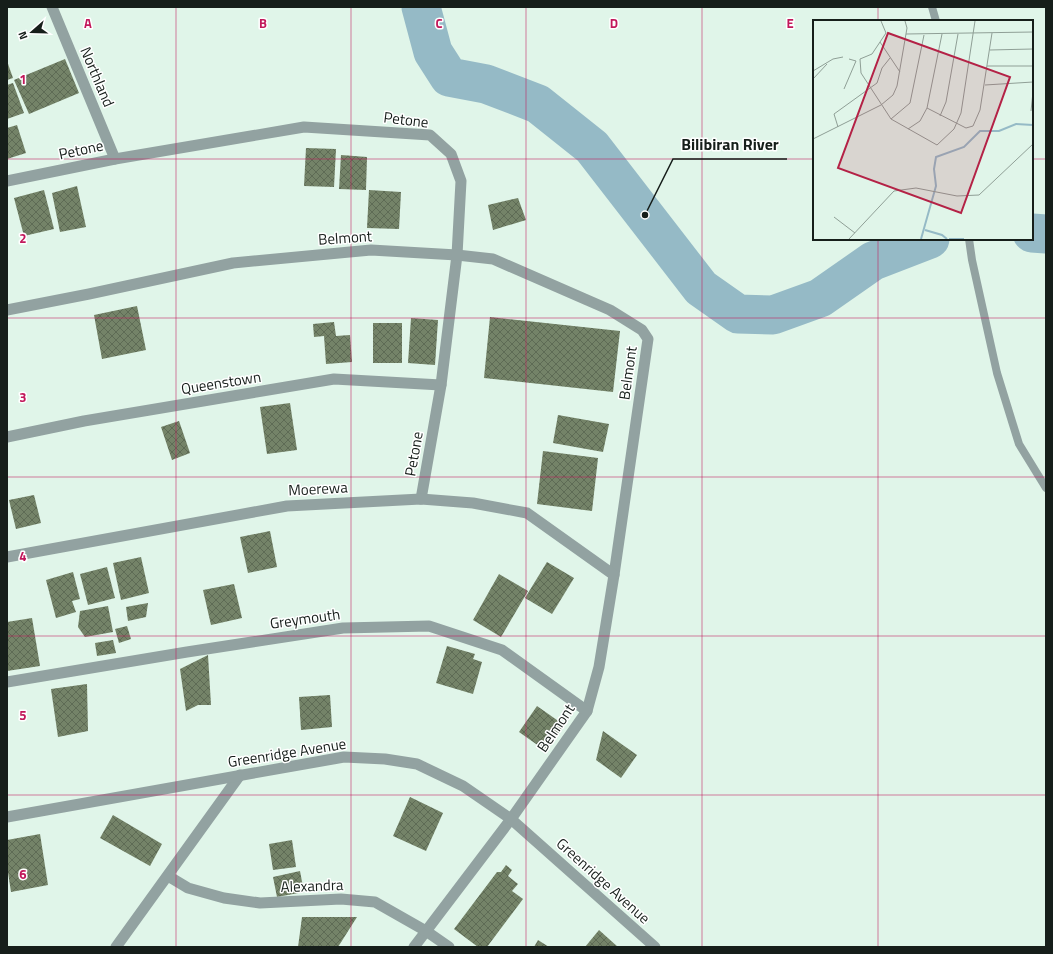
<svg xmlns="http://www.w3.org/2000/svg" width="1053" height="954" font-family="'Titillium Web',sans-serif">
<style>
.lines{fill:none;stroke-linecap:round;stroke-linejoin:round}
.river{stroke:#95bac6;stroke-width:39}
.building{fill:url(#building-cross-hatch)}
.service{stroke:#92a2a1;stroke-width:8}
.minor{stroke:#92a2a1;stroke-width:11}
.tertiary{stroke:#92a2a1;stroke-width:11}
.grid{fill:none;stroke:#c2185b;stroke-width:1;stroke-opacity:0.55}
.labels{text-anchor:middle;stroke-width:3;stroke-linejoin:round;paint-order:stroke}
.street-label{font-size:15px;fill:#161e1a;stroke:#fff}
.inset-river{fill:none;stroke:#95bac6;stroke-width:2}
.inset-road{fill:none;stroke:#8f9f96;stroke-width:1}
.view{fill:#b42246;fill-opacity:0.15;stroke:#b42246;stroke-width:2}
.inset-edge{fill:none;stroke:#161e1a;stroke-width:2}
.grid-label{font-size:13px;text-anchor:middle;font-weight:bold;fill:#c2185b;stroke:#fff;stroke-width:3;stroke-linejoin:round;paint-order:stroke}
.leader{fill:none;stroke:#161e1a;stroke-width:1.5}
.callout-dot{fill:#161e1a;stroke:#fff;stroke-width:1.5}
.callout-label{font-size:16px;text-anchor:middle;font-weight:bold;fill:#161e1a;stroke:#fff;stroke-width:3;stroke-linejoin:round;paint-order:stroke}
</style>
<defs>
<pattern id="building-cross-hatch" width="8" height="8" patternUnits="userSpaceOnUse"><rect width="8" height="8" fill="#748368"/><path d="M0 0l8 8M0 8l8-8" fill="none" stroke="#5e6b55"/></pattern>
</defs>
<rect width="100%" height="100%" fill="#e0f5e9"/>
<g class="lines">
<g class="river">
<path d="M 421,7 L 433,52 L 449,77 L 486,84 L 538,104 L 592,147 L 701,288 L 738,314 L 773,315 L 820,298 L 873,261 L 930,239"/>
<path d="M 1032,233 L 1046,234"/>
</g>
</g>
<g class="building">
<path d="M 65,59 L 79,93 L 29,114 L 14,80 Z"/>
<path d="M 7,61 L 13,78 L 7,80 Z"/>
<path d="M 13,83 L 24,113 L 7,119 L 7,85 Z"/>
<path d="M 17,125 L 26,153 L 7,159 L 7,128 Z"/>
<path d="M 306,148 L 336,149 L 334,187 L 304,186 Z"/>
<path d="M 341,155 L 367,157 L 366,190 L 339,189 Z"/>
<path d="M 77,186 L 86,227 L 60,232 L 52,193 Z"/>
<path d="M 44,190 L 54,229 L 24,236 L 14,198 Z"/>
<path d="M 369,190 L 401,192 L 399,229 L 367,228 Z"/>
<path d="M 518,198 L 526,220 L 493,230 L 488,205 Z"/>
<path d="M 137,306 L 146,350 L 102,359 L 94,315 Z"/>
<path d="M 490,317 L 620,331 L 613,392 L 484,378 Z"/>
<path d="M 411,318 L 438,320 L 435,365 L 408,363 Z"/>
<path d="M 334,322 L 336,336 L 350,335 L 352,362 L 326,364 L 324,336 L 314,337 L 313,324 Z"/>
<rect x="373" y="323" width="29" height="40"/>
<path d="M 290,403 L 297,450 L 267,454 L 260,407 Z"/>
<path d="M 558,415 L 609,424 L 603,452 L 553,443 Z"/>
<path d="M 179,421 L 190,453 L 172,460 L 161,427 Z"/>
<path d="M 543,451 L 598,458 L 592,511 L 537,504 Z"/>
<path d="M 34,495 L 41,523 L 16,529 L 9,500 Z"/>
<path d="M 270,531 L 277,567 L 248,573 L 240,537 Z"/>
<path d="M 141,557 L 149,593 L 121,600 L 113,563 Z"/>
<path d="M 547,562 L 574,578 L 552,614 L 525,598 Z"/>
<path d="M 107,567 L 115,598 L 88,605 L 80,574 Z"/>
<path d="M 73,572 L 80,599 L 72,601 L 76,612 L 56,618 L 46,580 Z"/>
<path d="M 499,574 L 528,591 L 501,637 L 473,620 Z"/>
<path d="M 234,584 L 242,618 L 211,625 L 203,590 Z"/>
<path d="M 148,603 L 146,617 L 128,621 L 126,607 Z"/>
<path d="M 108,606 L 113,632 L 85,637 L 78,627 L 80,611 Z"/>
<path d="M 32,618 L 40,666 L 7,671 L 7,622 Z"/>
<path d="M 127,626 L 131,639 L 119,643 L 115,629 Z"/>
<path d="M 113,640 L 116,653 L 97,656 L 95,643 Z"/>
<path d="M 447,646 L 475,654 L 473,659 L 482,662 L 473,694 L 436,683 Z"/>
<path d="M 208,655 L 211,705 L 198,705 L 186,711 L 180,669 Z"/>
<path d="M 87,684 L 88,731 L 58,737 L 51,689 Z"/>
<path d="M 330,695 L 332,727 L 301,730 L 299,697 Z"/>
<path d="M 537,706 L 564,725 L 546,751 L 519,732 Z"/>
<path d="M 603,731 L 637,755 L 621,778 L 596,760 Z"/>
<path d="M 410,797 L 443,813 L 426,851 L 393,836 Z"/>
<path d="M 113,815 L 162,844 L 150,866 L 100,838 Z"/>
<path d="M 40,834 L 48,885 L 11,892 L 7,866 L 7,840 Z"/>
<path d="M 292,840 L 296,867 L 273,870 L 269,844 Z"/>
<path d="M 506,865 L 512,870 L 508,876 L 518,884 L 512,891 L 523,899 L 487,947 L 478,947 L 454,929 L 497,872 L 501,872 Z"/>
<path d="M 300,871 L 304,892 L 277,897 L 273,877 Z"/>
<path d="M 302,917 L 357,917 L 338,947 L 298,947 Z"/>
<path d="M 599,930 L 618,947 L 585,947 Z"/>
<path d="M 538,940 L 549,947 L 534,947 Z"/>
</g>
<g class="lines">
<g class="service">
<path d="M 932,7 L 936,21"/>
<path d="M 969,239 L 972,260 L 997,373 L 1019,444 L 1046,488"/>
</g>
<g class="minor">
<path d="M 52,7 L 115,159"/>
<path d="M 7,181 L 115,159 L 304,127 L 430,135 L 451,154 L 461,181 L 457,255 L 441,385 L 421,499"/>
<path d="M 7,310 L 89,294 L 233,263 L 371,250 L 457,255 L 493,259 L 610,310 L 642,330 L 648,339 L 614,575 L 599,667 L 587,711 L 511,819 L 414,947"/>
<path d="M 7,437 L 84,421 L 334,379 L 441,385"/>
<path d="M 7,557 L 287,506 L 421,499 L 473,503 L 527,513 L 614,575"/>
<path d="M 7,682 L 187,652 L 343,628 L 429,626 L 502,650 L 587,711"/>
<path d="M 168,876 L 188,888 L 224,898 L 260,903 L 341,899 L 375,902 L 426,931 L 449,947"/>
<path d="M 116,947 L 240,775"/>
</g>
<path class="tertiary" d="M 7,817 L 344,757 L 385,759 L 417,764 L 463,786 L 511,819 L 655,947"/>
</g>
<path class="grid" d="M 176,7 L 176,947M 351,7 L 351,947M 526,7 L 526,947M 702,7 L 702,947M 878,7 L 878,21M 7,159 L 814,159M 1032,159 L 1046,159M 878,239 L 878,947M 7,318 L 1046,318M 7,477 L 1046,477M 7,636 L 1046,636M 7,795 L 1046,795"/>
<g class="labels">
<g class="street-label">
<text transform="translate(97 77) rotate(67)" y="5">Northland</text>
<text transform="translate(406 120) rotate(7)" y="5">Petone</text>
<text transform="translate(81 150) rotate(-12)" y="5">Petone</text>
<text transform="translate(345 238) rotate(-4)" y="5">Belmont</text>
<text transform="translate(628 373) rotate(-82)" y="5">Belmont</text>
<text transform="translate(221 383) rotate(-9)" y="5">Queenstown</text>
<text transform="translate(414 454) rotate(-80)" y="5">Petone</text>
<text transform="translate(318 489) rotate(-3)" y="5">Moerewa</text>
<text transform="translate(305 619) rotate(-8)" y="5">Greymouth</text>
<text transform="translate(556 728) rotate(-56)" y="5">Belmont</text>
<text transform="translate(287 753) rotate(-9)" y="5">Greenridge Avenue</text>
<text transform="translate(603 881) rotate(42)" y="5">Greenridge Avenue</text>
<text transform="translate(312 886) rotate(-2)" y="5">Alexandra</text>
</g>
</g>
<g transform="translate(813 20)">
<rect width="220" height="220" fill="#e0f5e9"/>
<path class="inset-river" d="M 112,210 L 129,215 L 134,219M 108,219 L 123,166 L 121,149 L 123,137 L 151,127 L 167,111 L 186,111 L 203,104 L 220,105M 136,219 L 151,219"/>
<path class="inset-road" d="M 68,1 L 73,13 L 59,34 L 47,39 L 48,53 L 78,99 L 124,125 L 141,109 L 148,93 L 162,1M 93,14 L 220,12M 67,22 L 87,52M 177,30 L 220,29M 174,46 L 220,46M 0,51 L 20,39 L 30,37M 0,59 L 14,44M 172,65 L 220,62M 31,69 L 43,41 L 36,39M 114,88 L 153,108 L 160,106 L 167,90 L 179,13M 218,91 L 220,72M 127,96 L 133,82 L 145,14M 78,99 L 97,83 L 111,15M 25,107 L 21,94 L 64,63 L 69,48 L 77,38M 95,109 L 107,101 L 114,88 L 129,14M 0,119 L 68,85 L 80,75 L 84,66 L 94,8 L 92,1M 21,197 L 42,213M 36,219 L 81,171 L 103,168 L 144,176 L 166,175 L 220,124"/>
<path class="view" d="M 75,13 L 197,57 L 148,193 L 25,148 Z"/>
<rect width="220" height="220" class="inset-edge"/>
</g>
<g class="grid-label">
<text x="88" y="28">A</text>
<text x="263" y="28">B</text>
<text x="439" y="28">C</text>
<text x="614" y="28">D</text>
<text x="790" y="28">E</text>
<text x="23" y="84">1</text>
<text x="23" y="243">2</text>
<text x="23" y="402">3</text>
<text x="23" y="561">4</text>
<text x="23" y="720">5</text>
<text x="23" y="879">6</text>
</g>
<path class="leader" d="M645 215L673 159H787"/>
<circle class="callout-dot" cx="645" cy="215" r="4"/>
<g class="callout-label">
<text x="730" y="150">Bilibiran River</text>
</g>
<rect width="1053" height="954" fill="none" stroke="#161e1a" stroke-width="16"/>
<g transform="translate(32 32) rotate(250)" stroke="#ffffff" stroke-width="3" paint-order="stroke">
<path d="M0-3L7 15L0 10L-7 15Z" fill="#161e1a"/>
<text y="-6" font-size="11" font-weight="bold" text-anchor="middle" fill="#161e1a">N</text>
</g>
</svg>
